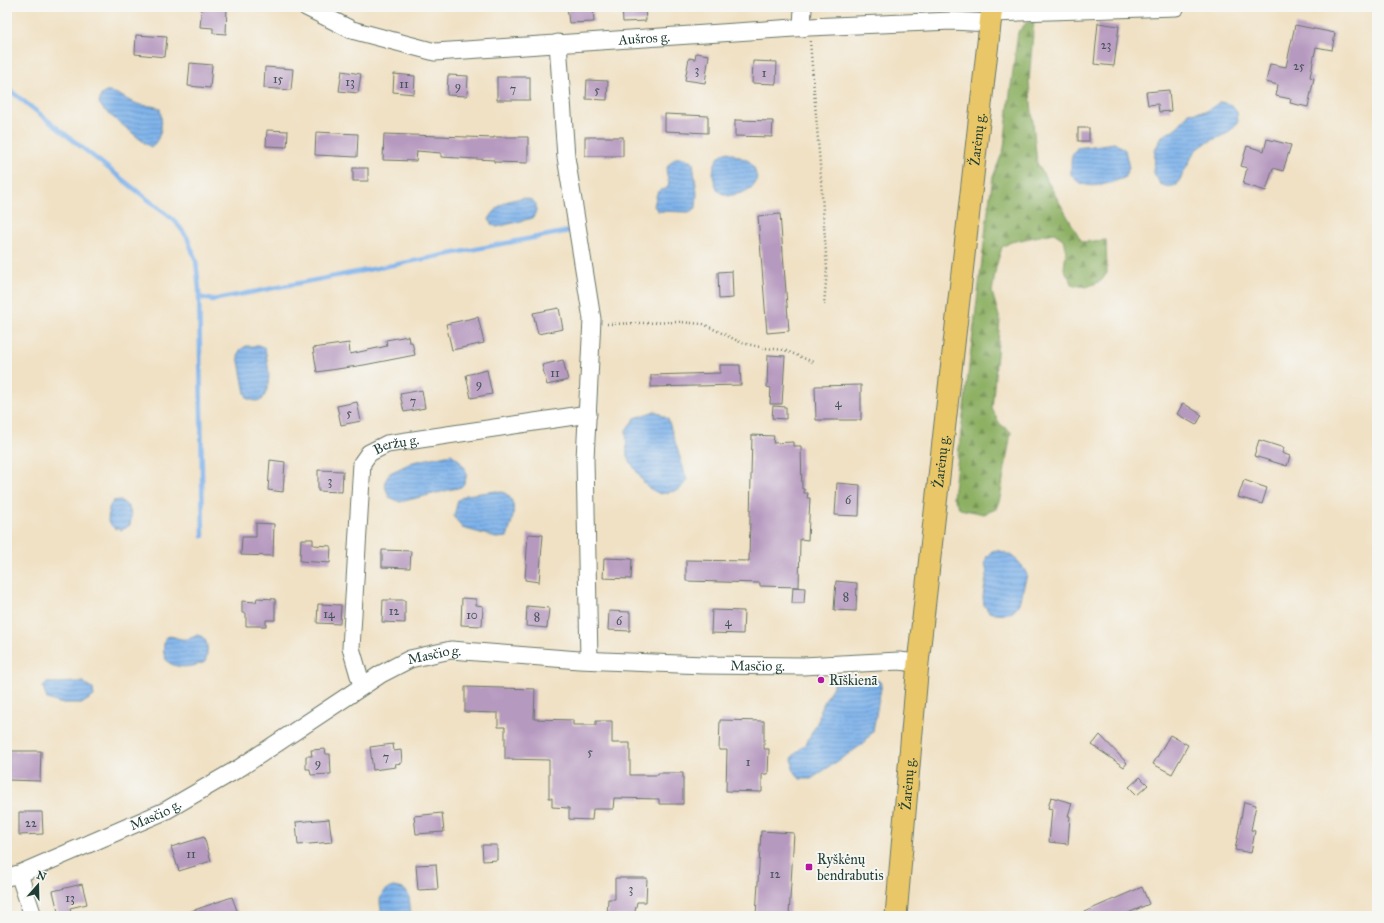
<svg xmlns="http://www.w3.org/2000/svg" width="1384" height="923" font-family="'IM FELL Great Primer',serif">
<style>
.forest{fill:url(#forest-firs);stroke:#56764c}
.water{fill:url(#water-rules);stroke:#4e7890}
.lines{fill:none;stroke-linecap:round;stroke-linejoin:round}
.stream{stroke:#7eb2eb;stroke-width:4.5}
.building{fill:#b699bf}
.minor-casing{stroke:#687666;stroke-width:19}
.major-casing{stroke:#687666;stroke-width:23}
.path{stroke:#687666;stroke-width:2.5;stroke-dasharray:1 3;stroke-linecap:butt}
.minor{stroke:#fff;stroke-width:17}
.major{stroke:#e9c769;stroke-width:21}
.poi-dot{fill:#b5179e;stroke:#f6f6f2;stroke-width:1.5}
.labels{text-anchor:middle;stroke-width:4;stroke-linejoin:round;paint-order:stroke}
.number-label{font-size:12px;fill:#455457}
.street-label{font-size:14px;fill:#1f3d34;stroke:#f6f6f2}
.poi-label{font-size:14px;fill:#1f3d34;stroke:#f6f6f2;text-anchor:start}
</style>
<defs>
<pattern id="forest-firs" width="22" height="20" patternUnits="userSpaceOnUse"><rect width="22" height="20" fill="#8db064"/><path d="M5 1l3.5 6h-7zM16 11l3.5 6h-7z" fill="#739053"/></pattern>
<pattern id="water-rules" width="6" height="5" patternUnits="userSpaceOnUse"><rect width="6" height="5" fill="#7eb2eb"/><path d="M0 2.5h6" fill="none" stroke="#6792bf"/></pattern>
</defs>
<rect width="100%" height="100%" fill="#f6f6f2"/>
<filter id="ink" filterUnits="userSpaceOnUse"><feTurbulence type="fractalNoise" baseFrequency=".025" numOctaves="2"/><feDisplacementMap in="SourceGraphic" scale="8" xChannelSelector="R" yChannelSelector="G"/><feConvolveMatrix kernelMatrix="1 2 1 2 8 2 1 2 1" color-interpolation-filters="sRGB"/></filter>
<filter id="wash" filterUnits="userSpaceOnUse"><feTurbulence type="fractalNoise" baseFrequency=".012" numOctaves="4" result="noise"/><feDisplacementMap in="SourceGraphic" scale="16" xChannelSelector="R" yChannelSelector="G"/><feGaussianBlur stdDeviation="0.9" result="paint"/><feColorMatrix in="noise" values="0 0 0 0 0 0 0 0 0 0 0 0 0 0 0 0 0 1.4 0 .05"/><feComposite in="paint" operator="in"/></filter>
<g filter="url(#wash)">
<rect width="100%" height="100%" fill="#f0e1c4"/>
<path class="forest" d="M 1034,21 L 1029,82 L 1037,163 L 1082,242 L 1106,240 L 1107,273 L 1101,281 L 1087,287 L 1073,285 L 1064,269 L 1066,252 L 1063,239 L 1054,233 L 1011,242 L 1002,247 L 996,267 L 992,292 L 1000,320 L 992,409 L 1000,424 L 1011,432 L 1000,498 L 996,509 L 984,514 L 960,509 L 953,497 L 989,203 L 993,177 L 1004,148 L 1009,101 L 1018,32 L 1026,23 Z"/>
<g class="water">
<path d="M 106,92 C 120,92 123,99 135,103 C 143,107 152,104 160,109 C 163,122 162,139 151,147 L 146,144 L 104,110 L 99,103 L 101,95 Z"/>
<path d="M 1220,102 L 1230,104 L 1237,112 L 1238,122 L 1228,133 L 1206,143 L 1195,151 L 1177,185 L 1168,187 L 1160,184 L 1154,173 L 1155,150 L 1162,136 C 1174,131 1182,123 1189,113 L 1207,111 Z"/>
<path d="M 1115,143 L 1125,150 L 1129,168 L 1124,178 C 1110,183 1093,190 1079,182 C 1072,178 1070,175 1071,168 C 1071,158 1071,156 1077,148 Z"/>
<path d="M 728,152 L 749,161 L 754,168 L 757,178 L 753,187 L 742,193 L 728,196 L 719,192 C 717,189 715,184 714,180 C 711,169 716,154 728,152 Z"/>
<path d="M 675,158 L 684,158 L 693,163 L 697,193 L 696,208 L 689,212 L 658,211 L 654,206 L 657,193 L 660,190 L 666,189 L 669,185 C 667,170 662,171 675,158 Z"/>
<path d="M 523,198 L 532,200 L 536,204 L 536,211 L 533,218 L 497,227 L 491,224 L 489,219 C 500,203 504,201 523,198 Z"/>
<path d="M 246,346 L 261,346 L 265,348 C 268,366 273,383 262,400 L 255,401 L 248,399 L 245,393 L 238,356 L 240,350 Z"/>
<path d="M 655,411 L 668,419 L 687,480 L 679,490 L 660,494 L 647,487 L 627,457 L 626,430 L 635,418 Z"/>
<path d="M 451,454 L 459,460 L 467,473 L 465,482 L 461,487 L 400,502 L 389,497 L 384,483 L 390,473 L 413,462 Z"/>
<path d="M 497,491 C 500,492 504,492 506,494 C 520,504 511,524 507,537 L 496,538 L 488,535 L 462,528 L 454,516 L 458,500 L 466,495 Z"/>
<path d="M 119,500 C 130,505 133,513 130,525 L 122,530 L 114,528 L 108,522 L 109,508 L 113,501 Z"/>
<path d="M 997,550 C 1012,554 1021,561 1027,575 L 1019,603 L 1013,612 L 1003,614 L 989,612 L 984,605 L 983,597 L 987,573 L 985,563 L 987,556 L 992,551 Z"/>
<path d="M 197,635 C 210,637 208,653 205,662 C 193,668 167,671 164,654 C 163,649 164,643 165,638 C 171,634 175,638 181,639 C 187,640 192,638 197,635 Z"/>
<path d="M 855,678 L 874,678 L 882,683 L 873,731 L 863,744 L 811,779 L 800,779 L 793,769 L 792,757 L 807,742 L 819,719 L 820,710 L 834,684 Z"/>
<path d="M 83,682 L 93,689 L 94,696 L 83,703 L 59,703 L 47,699 L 43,687 L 47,683 Z"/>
<path d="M 393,887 L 404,889 L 409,896 L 411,915 L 409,916 L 382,916 C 380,901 376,893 393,887 Z"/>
</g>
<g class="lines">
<g class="stream">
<path d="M 7,88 L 175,221 L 187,237 L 196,261 L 199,290 L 203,536"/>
<path d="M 199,297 L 212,300 L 569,231"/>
</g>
</g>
<g id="blocks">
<g class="building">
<path d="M 202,7 L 227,7 L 226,34 L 213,33 L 213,28 L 200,27 Z"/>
<path d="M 567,7 L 593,7 L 594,22 L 569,23 Z"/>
<path d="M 622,7 L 645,7 L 646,21 L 623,22 Z"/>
<path d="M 1098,23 L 1119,26 L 1114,66 L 1094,64 Z"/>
<path d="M 1295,25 L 1335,33 L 1332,50 L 1316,47 L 1310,77 L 1314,78 L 1308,107 L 1290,103 L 1291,99 L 1276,96 L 1278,85 L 1266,82 L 1270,64 L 1286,67 Z"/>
<path d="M 136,35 L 167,37 L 165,57 L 135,54 Z"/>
<path d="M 696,53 L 709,55 L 705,83 L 685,80 L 689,58 L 695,59 Z"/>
<path d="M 753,61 L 777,62 L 776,84 L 752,83 Z"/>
<path d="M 190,63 L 212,65 L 210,88 L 188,86 Z"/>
<path d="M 265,67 L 293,69 L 291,90 L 264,88 Z"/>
<path d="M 342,71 L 361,74 L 358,93 L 339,91 Z"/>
<path d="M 394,74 L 415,76 L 414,94 L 393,92 Z"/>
<path d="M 448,75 L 468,76 L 467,96 L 447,95 Z"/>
<rect x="497" y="77" width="33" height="23"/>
<path d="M 587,80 L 608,81 L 607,100 L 586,99 Z"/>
<path d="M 1169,90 L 1171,111 L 1159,112 L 1158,104 L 1148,105 L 1146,92 Z"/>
<path d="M 665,114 L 708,116 L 708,133 L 665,131 Z"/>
<path d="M 735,120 L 773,121 L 772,137 L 735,136 Z"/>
<rect x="1078" y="128" width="11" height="13"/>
<path d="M 267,130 L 288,131 L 287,147 L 266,146 Z"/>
<path d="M 316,132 L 358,134 L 357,157 L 315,155 Z"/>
<path d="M 384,134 L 494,138 L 494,137 L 528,137 L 528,163 L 494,162 L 494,160 L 441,157 L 441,153 L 417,151 L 416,161 L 383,160 Z"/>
<rect x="585" y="137" width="38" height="19"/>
<path d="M 1267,139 L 1291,145 L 1283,171 L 1273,168 L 1266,191 L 1243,184 L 1247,168 L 1241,166 L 1247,146 L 1264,151 Z"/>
<rect x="353" y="168" width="15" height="13"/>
<path d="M 780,214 L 789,331 L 767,333 L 758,216 Z"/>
<path d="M 732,271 L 733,298 L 719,299 L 718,272 Z"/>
<path d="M 559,308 L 563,329 L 538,334 L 533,313 Z"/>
<path d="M 478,317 L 484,343 L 452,350 L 446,324 Z"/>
<path d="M 408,336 L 409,342 L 412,342 L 415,355 L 364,365 L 317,372 L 313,348 L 349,343 L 350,354 L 387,346 L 386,340 Z"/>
<path d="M 768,355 L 785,356 L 782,404 L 770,404 L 771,388 L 767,387 Z"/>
<path d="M 563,360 L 568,380 L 547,385 L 542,365 Z"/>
<path d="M 720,365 L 740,365 L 741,385 L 651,387 L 651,375 L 720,373 Z"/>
<path d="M 487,370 L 492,394 L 471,398 L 466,375 Z"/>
<path d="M 861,385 L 861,420 L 816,420 L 815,386 Z"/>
<path d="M 422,390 L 425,408 L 404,412 L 400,394 Z"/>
<path d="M 357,402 L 361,421 L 341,425 L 337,406 Z"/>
<path d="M 1183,403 L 1202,415 L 1196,425 L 1177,414 Z"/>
<path d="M 773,406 L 786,407 L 786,419 L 772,418 Z"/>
<path d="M 752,435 L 774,436 L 773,443 L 793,442 L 793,446 L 801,446 L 802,489 L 804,489 L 804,493 L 808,493 L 807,498 L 810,498 L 808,540 L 800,539 L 799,587 L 760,586 L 760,583 L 686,581 L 686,560 L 749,561 Z"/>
<path d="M 1259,440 L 1284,448 L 1282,453 L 1290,456 L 1287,466 L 1254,456 Z"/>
<path d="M 270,460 L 285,462 L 283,492 L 268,490 Z"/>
<path d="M 318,470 L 343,471 L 342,492 L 318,491 Z"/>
<path d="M 1244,480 L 1267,488 L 1262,504 L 1238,497 Z"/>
<path d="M 837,483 L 860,485 L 859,516 L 835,515 Z"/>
<path d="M 256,523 L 274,524 L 273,556 L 241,555 L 242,537 L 256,537 Z"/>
<path d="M 528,534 L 543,535 L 539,582 L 525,580 Z"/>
<path d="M 301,539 L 313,539 L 313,545 L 331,546 L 330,563 L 300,561 Z"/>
<path d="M 382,550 L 411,551 L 410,568 L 382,567 Z"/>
<path d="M 604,558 L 632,559 L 631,579 L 603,578 Z"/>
<path d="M 836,581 L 857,583 L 856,611 L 834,610 Z"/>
<path d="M 793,587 L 805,588 L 804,603 L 792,603 Z"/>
<path d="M 257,598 L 275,599 L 275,620 L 266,620 L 266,626 L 246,626 L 246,613 L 242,613 L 242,601 L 256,602 Z"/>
<path d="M 462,598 L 476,599 L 476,605 L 483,606 L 482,626 L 461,625 Z"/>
<path d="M 383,600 L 405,600 L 405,623 L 382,622 Z"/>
<path d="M 318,604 L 341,605 L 340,624 L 317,623 Z"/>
<path d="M 527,606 L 549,608 L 547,628 L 526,626 Z"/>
<path d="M 712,610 L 744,611 L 743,634 L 711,633 Z"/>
<path d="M 609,611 L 630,612 L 630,631 L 608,630 Z"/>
<path d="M 465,687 L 535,689 L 534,719 L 573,720 L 573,725 L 596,725 L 596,721 L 612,721 L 612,743 L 630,743 L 630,775 L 658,775 L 658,773 L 683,773 L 683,804 L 659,804 L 659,799 L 614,798 L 613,809 L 593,809 L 592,820 L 569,819 L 569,808 L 552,807 L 552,798 L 549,798 L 549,760 L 505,759 L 505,727 L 498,727 L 498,713 L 465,712 Z"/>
<path d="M 720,720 L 764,721 L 764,749 L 769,749 L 768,774 L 762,774 L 762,792 L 726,791 L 727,750 L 719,750 Z"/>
<path d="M 1100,735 L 1127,763 L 1124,767 L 1092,745 Z"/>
<path d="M 1170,735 L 1188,745 L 1172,774 L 1153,764 Z"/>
<path d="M 393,744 L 394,751 L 401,750 L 402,763 L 395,764 L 396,767 L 373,770 L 370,747 Z"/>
<path d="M 325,749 L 326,754 L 330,754 L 331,774 L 311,775 L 310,769 L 306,769 L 306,756 L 312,756 L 311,750 Z"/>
<path d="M 8,751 L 41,751 L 40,781 L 8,780 Z"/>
<path d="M 1140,777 L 1148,785 L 1137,795 L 1129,787 Z"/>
<path d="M 1051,797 L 1072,803 L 1068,816 L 1070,816 L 1068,844 L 1049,842 L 1052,809 L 1048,808 Z"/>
<path d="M 1244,802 L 1256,805 L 1251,830 L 1255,831 L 1251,853 L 1235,850 Z"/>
<path d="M 19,812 L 42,812 L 43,834 L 19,835 Z"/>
<path d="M 442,813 L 444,832 L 416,834 L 414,816 Z"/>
<path d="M 329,819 L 332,842 L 298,845 L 296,822 Z"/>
<path d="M 761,831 L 794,833 L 789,916 L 756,916 Z"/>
<path d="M 204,837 L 211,861 L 179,871 L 171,847 Z"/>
<path d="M 482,845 L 497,845 L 497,860 L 483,861 Z"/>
<path d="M 436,864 L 438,889 L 418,890 L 416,865 Z"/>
<path d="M 615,878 L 647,878 L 646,902 L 637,902 L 634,916 L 607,916 L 608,899 L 615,899 Z"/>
<path d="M 82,884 L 87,904 L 70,908 L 71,913 L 59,916 L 53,891 Z"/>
<path d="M 1142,887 L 1149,904 L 1121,916 L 1075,916 Z"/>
<path d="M 232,897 L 239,916 L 184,916 L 183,914 Z"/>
</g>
</g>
</g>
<g filter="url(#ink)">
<use href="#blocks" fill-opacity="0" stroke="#687666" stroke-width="1"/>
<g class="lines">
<g class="minor-casing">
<g id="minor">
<path id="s1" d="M 306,7 L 352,30 L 435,52 L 809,27 L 952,21 L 990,23"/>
<path d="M 991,13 L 1176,7"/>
<path d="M 802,28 L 803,7"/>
<path d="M 558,43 L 566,157 L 592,319 L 585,459 L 589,660"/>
<path id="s2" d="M 362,686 L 351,648 L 362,463 L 369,453 L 387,444 L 588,414"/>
<path d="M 19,874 L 33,916"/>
<path id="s3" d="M 7,877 L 19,874 L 165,811 L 241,767 L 381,674 L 410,659 L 451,650 L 579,660 L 704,665 L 803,666 L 899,661 L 918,663"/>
</g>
</g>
<g class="major-casing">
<g id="major">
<path id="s4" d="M 896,916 L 918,663 L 992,7"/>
</g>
</g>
<g class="path">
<path d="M 810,41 L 820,165 L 827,270 L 824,305"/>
<path d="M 607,324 L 680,322 L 703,324 L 742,343 L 765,348 L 784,350 L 813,362"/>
</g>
<use href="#minor" class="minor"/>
<use href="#major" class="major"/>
</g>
</g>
<g class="poi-dot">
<circle cx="821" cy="680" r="4"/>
<rect x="805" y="863" width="8" height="8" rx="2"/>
</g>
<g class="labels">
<g class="number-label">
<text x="1106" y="49">23</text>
<text x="1299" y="70">25</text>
<text x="697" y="74">3</text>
<text x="764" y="77">1</text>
<text x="278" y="83">15</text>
<text x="350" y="86">13</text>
<text x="404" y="88">11</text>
<text x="458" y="90">9</text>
<text x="513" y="93">7</text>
<text x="597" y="94">5</text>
<text x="555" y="377">11</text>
<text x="479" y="388">9</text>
<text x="413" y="405">7</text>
<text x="838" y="407">4</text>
<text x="349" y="417">5</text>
<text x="330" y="485">3</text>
<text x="848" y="504">6</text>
<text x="846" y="601">8</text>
<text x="394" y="615">12</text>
<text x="329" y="618">14</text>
<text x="472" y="619">10</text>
<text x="537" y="621">8</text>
<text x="619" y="625">6</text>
<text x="728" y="626">4</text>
<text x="590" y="756">5</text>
<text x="386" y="761">7</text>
<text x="748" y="766">1</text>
<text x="318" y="767">9</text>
<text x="31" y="827">22</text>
<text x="191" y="858">11</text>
<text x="775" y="878">12</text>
<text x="631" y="893">3</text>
<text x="70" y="902">13</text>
</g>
<g class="street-label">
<text dy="5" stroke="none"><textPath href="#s1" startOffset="347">Aušros g.</textPath></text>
<text dy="5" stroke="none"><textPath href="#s4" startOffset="781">Žarėnų g.</textPath></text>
<text dy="5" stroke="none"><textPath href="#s2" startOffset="266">Beržų g.</textPath></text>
<text dy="5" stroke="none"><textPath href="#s4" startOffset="457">Žarėnų g.</textPath></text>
<text dy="5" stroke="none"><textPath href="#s3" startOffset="485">Masčio g.</textPath></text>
<text dy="5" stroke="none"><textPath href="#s3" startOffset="809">Masčio g.</textPath></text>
<text dy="5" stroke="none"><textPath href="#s4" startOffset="133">Žarėnų g.</textPath></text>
<text dy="5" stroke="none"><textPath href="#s3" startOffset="161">Masčio g.</textPath></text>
</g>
<g class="poi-label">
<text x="829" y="685">Rīškienā</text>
<text x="817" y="864">Ryškėnų<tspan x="817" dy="16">bendrabutis</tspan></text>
</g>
</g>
<rect width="1384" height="923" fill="none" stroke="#f6f6f2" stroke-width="24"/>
<g transform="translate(38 885) rotate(20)" stroke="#f6f6f2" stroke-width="3" paint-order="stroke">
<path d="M0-3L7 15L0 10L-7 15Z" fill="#1f3d34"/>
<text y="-6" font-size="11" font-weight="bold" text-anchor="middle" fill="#1f3d34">N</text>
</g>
</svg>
